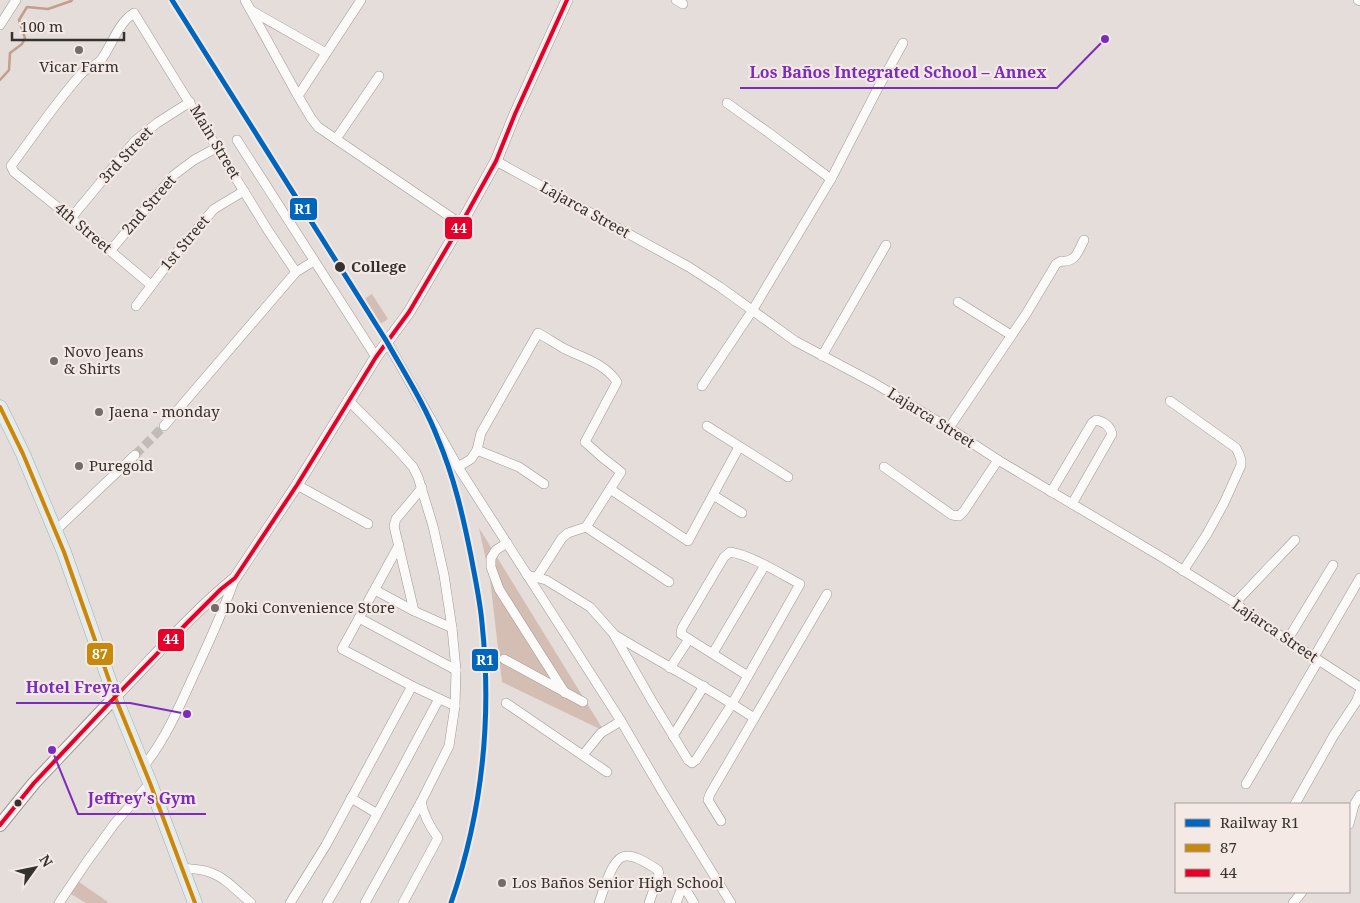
<svg xmlns="http://www.w3.org/2000/svg" width="1360" height="903" font-family="'Noto Serif',serif">
<style>
.grass{fill:#d4bdb3}
.lines{fill:none;stroke-linecap:round;stroke-linejoin:round}
.stream{stroke:#c59d8c;stroke-width:2.5}
.minor-tunnel{stroke:#c1bbb8;stroke-width:9;stroke-dasharray:9 4.5;stroke-linecap:butt}
.minor-casing{stroke:#9c9896;stroke-width:10}
.tertiary-casing{stroke:#9c9896;stroke-width:12}
.secondary-casing{stroke:#9c9896;stroke-width:14}
.primary-casing{stroke:#9fb0b1;stroke-width:15}
.minor{stroke:#fbfaf9;stroke-width:9}
.tertiary{stroke:#fbfaf9;stroke-width:11}
.secondary{stroke:#fbfaf9;stroke-width:12}
.primary{stroke:#e1eced;stroke-width:14}
.bus-1-casing{stroke:#f4e9e5;stroke-width:8}
.bus-2-casing{stroke:#f4e9e5;stroke-width:8}
.bus-1{stroke:#c6890c;stroke-width:4}
.bus-2{stroke:#e4002b;stroke-width:4}
.rail-1-casing{stroke:#f4e9e5;stroke-width:9}
.rail-1{stroke:#0065bd;stroke-width:5}
.poi-dot{fill:#726d6b;stroke:#f4e9e5;stroke-width:2}
.stop-dot{fill:#35312f;stroke:#f4e9e5;stroke-width:2}
.labels{text-anchor:middle;stroke-width:4.5;stroke-linejoin:round;paint-order:stroke}
.poi-label{font-size:15px;fill:#35312f;stroke:#f4e9e5;text-anchor:start}
.street-label{font-size:15px;fill:#35312f;stroke:#f4e9e5}
.stop-label{font-size:15px;font-weight:bold;fill:#35312f;stroke:#f4e9e5;text-anchor:start}
.leader{fill:none;stroke:#7b2cbf;stroke-width:2}
.callout-dot{fill:#7b2cbf;stroke:#f4e9e5;stroke-width:2}
.callout-label{font-size:16px;text-anchor:middle;font-weight:bold;fill:#7b2cbf;stroke:#f4e9e5;stroke-width:4.5;stroke-linejoin:round;paint-order:stroke}
.line-badge{stroke:#f4e9e5;stroke-width:2}
.badge-label{font-size:14px;text-anchor:middle;font-weight:bold;fill:#fff}
</style>
<rect width="100%" height="100%" fill="#e4ddda"/>
<g class="grass">
<path d="M 372,294 L 388,319 L 379,325 L 363,300 Z"/>
<path d="M 479,528 L 604,731 L 502,682 L 490,579 Z"/>
<path d="M 79,882 L 108,902 L 107,903 L 86,903 L 71,894 Z"/>
</g>
<g class="lines">
<path class="stream" d="M 0,80 L 9,70 L 10,53 L 22,44 L 25,38 L 19,20 L 27,7 L 48,9 L 71,1 L 72,0"/>
<path class="minor-tunnel" d="M 135,455 L 164,426"/>
<g class="minor-casing">
<g id="minor">
<path d="M 245,0 L 298,96 L 311,118 L 318,127 L 461,224"/>
<path d="M 676,0 L 683,4"/>
<path d="M 1358,0 L 1360,1"/>
<path d="M 252,11 L 326,53"/>
<path d="M 0,25 L 16,0"/>
<path d="M 298,96 L 361,0"/>
<path d="M 727,103 L 769,133 L 831,179"/>
<path d="M 336,139 L 379,76"/>
<path d="M 237,140 L 376,357"/>
<path d="M 496,161 L 689,267 L 720,287 L 795,341 L 874,383 L 949,428 L 998,460 L 1165,559 L 1235,603 L 1258,621 L 1360,687"/>
<path d="M 71,218 L 135,141 L 157,123 L 190,102"/>
<path d="M 110,251 L 174,175 L 194,160 L 218,147"/>
<path d="M 151,285 L 71,218 L 14,172 L 11,166 C 34,135 56,102 82,73 C 87,68 96,66 101,60 C 112,45 118,23 134,13 L 269,232 L 296,272"/>
<path d="M 958,302 L 1011,335"/>
<path d="M 136,306 L 173,257 L 214,209 L 244,191"/>
<path d="M 387,342 L 458,467 L 621,721 L 662,791 L 731,903"/>
<path d="M 822,356 L 886,245"/>
<path d="M 702,386 L 752,311 L 831,179 L 878,88 L 903,43"/>
<path d="M 348,400 L 396,448 L 413,467 L 418,477 L 433,526 L 444,575 L 452,628 L 456,670 L 455,706 L 449,746 L 421,802 L 365,903"/>
<path d="M 1170,401 L 1236,448 L 1239,454 L 1241,460 L 1241,465 L 1238,472 L 1224,503 L 1207,534 L 1183,571"/>
<path d="M 164,426 L 296,272 L 314,261"/>
<path d="M 707,426 L 788,477"/>
<path d="M 949,428 L 1026,314 L 1056,264 L 1061,261 C 1076,263 1078,251 1084,240"/>
<path d="M 477,450 L 519,467 L 544,484"/>
<path d="M 458,467 L 471,459 L 477,450 L 481,433 L 538,333 C 547,338 556,344 565,349 C 583,358 606,364 617,382 L 585,442 L 603,458 L 621,472 L 586,527 L 568,533 L 562,538 L 537,577"/>
<path d="M 884,467 L 952,515 L 959,516 L 964,511 L 998,460"/>
<path d="M 297,485 L 368,524"/>
<path d="M 610,489 L 688,541 L 739,447"/>
<path d="M 1051,492 L 1092,423 L 1096,420 C 1105,422 1110,426 1112,434 L 1072,504"/>
<path d="M 713,495 L 742,513"/>
<path d="M 586,527 L 669,582"/>
<path d="M 55,531 L 135,455"/>
<path d="M 507,543 L 496,550 L 491,558 L 491,567 L 499,589 L 565,693"/>
<path d="M 399,545 L 342,649 L 412,686 L 455,706"/>
<path d="M 527,575 L 546,580 L 590,607 L 613,633 L 652,701 L 688,760 L 692,763 L 696,760 L 732,704 L 800,584 C 781,574 751,555 730,552 L 724,557 L 682,628 L 681,634 L 748,676"/>
<path d="M 375,590 L 414,611 L 452,628"/>
<path d="M 1235,603 L 1295,540"/>
<path d="M 414,611 L 394,526 L 396,519 L 422,488"/>
<path d="M 359,618 L 456,670"/>
<path d="M 615,635 C 661,663 709,688 754,718"/>
<path d="M 1288,639 L 1333,565"/>
<path d="M 713,653 L 765,565"/>
<path d="M 1314,657 L 1360,578"/>
<path d="M 504,659 L 583,702"/>
<path d="M 670,668 L 689,639"/>
<path d="M 506,703 L 607,772"/>
<path d="M 673,736 L 704,686"/>
<path d="M 583,755 L 601,733 L 621,721"/>
<path d="M 143,767 C 166,739 181,703 196,670 C 210,640 224,609 235,578"/>
<path d="M 1246,784 L 1318,661"/>
<path d="M 351,798 L 376,813"/>
<path d="M 1295,804 L 1334,735 L 1356,702 L 1360,692"/>
<path d="M 721,821 L 708,800 L 710,794 L 827,594"/>
<path d="M 1349,824 L 1354,805 L 1360,795"/>
<path d="M 182,868 C 191,869 201,869 209,872 C 225,877 238,892 251,903"/>
<path d="M 683,885 L 694,903"/>
<path d="M 59,903 L 86,863 L 115,823 L 150,783"/>
<path d="M 290,903 L 326,845 L 412,686"/>
<path d="M 327,903 C 367,836 402,767 439,699"/>
<path d="M 403,903 L 438,838 C 430,827 424,816 421,802"/>
<path d="M 599,903 C 603,892 611,862 622,857 C 632,852 650,865 658,870 L 659,875 L 649,903"/>
<path d="M 676,903 L 683,885"/>
<path d="M 1293,903 L 1302,892"/>
</g>
</g>
<g class="tertiary-casing">
<path id="tertiary" d="M 115,697 C 154,657 192,613 235,578 L 297,485 L 376,357 L 409,312 L 461,224 L 496,161 L 515,114 L 567,0"/>
</g>
<g class="secondary-casing">
<path id="secondary" d="M 0,825 L 34,783 L 115,697"/>
</g>
<g class="primary-casing">
<path id="primary" d="M 0,407 L 23,454 L 64,552 L 115,697 L 150,783 L 195,903"/>
</g>
<use href="#minor" class="minor"/>
<use href="#tertiary" class="tertiary"/>
<use href="#secondary" class="secondary"/>
<use href="#primary" class="primary"/>
<g class="bus-1-casing">
<path id="bus-1" d="M 0,407 L 23,454 L 64,552 L 115,697 L 150,783 L 195,903"/>
</g>
<g class="bus-2-casing">
<path id="bus-2" d="M 0,825 L 34,783 L 115,697 L 188,622 L 221,589 L 235,578 L 297,485 L 376,357 L 409,312 L 461,224 L 496,161 L 515,114 L 567,0"/>
</g>
<use href="#bus-1" class="bus-1"/>
<use href="#bus-2" class="bus-2"/>
<g class="rail-1-casing">
<path id="rail-1" d="M 172,0 L 387,342 C 405,374 425,405 438,439 C 454,477 463,516 471,556 C 475,578 480,600 482,623 C 492,717 482,813 451,903"/>
</g>
<use href="#rail-1" class="rail-1"/>
</g>
<g class="poi-dot">
<circle cx="79" cy="50" r="5"/>
<circle cx="54" cy="361" r="5"/>
<circle cx="99" cy="412" r="5"/>
<circle cx="79" cy="466" r="5"/>
<circle cx="215" cy="608" r="5"/>
<circle cx="502" cy="883" r="5"/>
</g>
<g class="stop-dot">
<circle cx="340" cy="267" r="6"/>
<circle cx="18" cy="803" r="4.5"/>
</g>
<g class="labels">
<g class="poi-label">
<text x="79" y="72" text-anchor="middle">Vicar Farm</text>
<text x="64" y="357">Novo Jeans<tspan x="64" dy="17">&amp; Shirts</tspan></text>
<text x="109" y="417">Jaena - monday</text>
<text x="89" y="471">Puregold</text>
<text x="225" y="613">Doki Convenience Store</text>
<text x="512" y="888">Los Baños Senior High School</text>
</g>
<g class="street-label">
<text transform="translate(215 142) rotate(59)" y="5">Main Street</text>
<text transform="translate(126 155) rotate(-47)" y="5">3rd Street</text>
<text transform="translate(149 205) rotate(-49)" y="5">2nd Street</text>
<text transform="translate(585 210) rotate(29)" y="5">Lajarca Street</text>
<text transform="translate(83 228) rotate(40)" y="5">4th Street</text>
<text transform="translate(185 243) rotate(-50)" y="5">1st Street</text>
<text transform="translate(931 418) rotate(32)" y="5">Lajarca Street</text>
<text transform="translate(1275 631) rotate(34)" y="5">Lajarca Street</text>
</g>
<g class="stop-label">
<text x="351" y="272">College</text>
</g>
</g>
<path class="leader" d="M1105 39L1057 88H740M187 714L130 703H16M52 750L78 814H206"/>
<g class="callout-dot">
<circle cx="1105" cy="39" r="5"/>
<circle cx="187" cy="714" r="5"/>
<circle cx="52" cy="750" r="5"/>
</g>
<g class="callout-label">
<text x="898" y="78">Los Baños Integrated School – Annex</text>
<text x="73" y="693">Hotel Freya</text>
<text x="142" y="804">Jeffrey's Gym</text>
</g>
<g class="line-badge">
<rect x="289" y="197" width="29" height="24" rx="5" fill="#0065bd"/>
<rect x="444" y="216" width="29" height="24" rx="5" fill="#e4002b"/>
<rect x="157" y="628" width="28" height="24" rx="5" fill="#e4002b"/>
<rect x="86" y="642" width="28" height="24" rx="5" fill="#c6890c"/>
<rect x="471" y="648" width="28" height="24" rx="5" fill="#0065bd"/>
</g>
<g class="badge-label">
<text x="303" y="214">R1</text>
<text x="459" y="233">44</text>
<text x="171" y="644">44</text>
<text x="100" y="659">87</text>
<text x="485" y="665">R1</text>
</g>
<rect x="1175" y="803" width="175" height="90" fill="#f4e9e5" stroke="#a89f9c"/>
<rect x="1185" y="819" width="25" height="8" fill="#0065bd" stroke="#a89f9c"/>
<text x="1220" y="828" font-size="15" fill="#35312f">Railway R1</text>
<rect x="1185" y="844" width="25" height="8" fill="#c6890c" stroke="#a89f9c"/>
<text x="1220" y="853" font-size="15" fill="#35312f">87</text>
<rect x="1185" y="869" width="25" height="8" fill="#e4002b" stroke="#a89f9c"/>
<text x="1220" y="878" font-size="15" fill="#35312f">44</text>
<g transform="translate(35 868) rotate(57)" stroke="#f4e9e5" stroke-width="4" paint-order="stroke">
<path d="M0-4L9 19L0 12L-9 19Z" fill="#35312f"/>
<text y="-8" font-size="14" font-weight="bold" text-anchor="middle" fill="#35312f">N</text>
</g>
<path d="M12 32v8h112v-8" fill="none" stroke="#35312f" stroke-width="2.5"/>
<text x="20" y="32" font-size="15" fill="#35312f" stroke="#f4e9e5" stroke-width="4" paint-order="stroke">100 m</text>
</svg>
